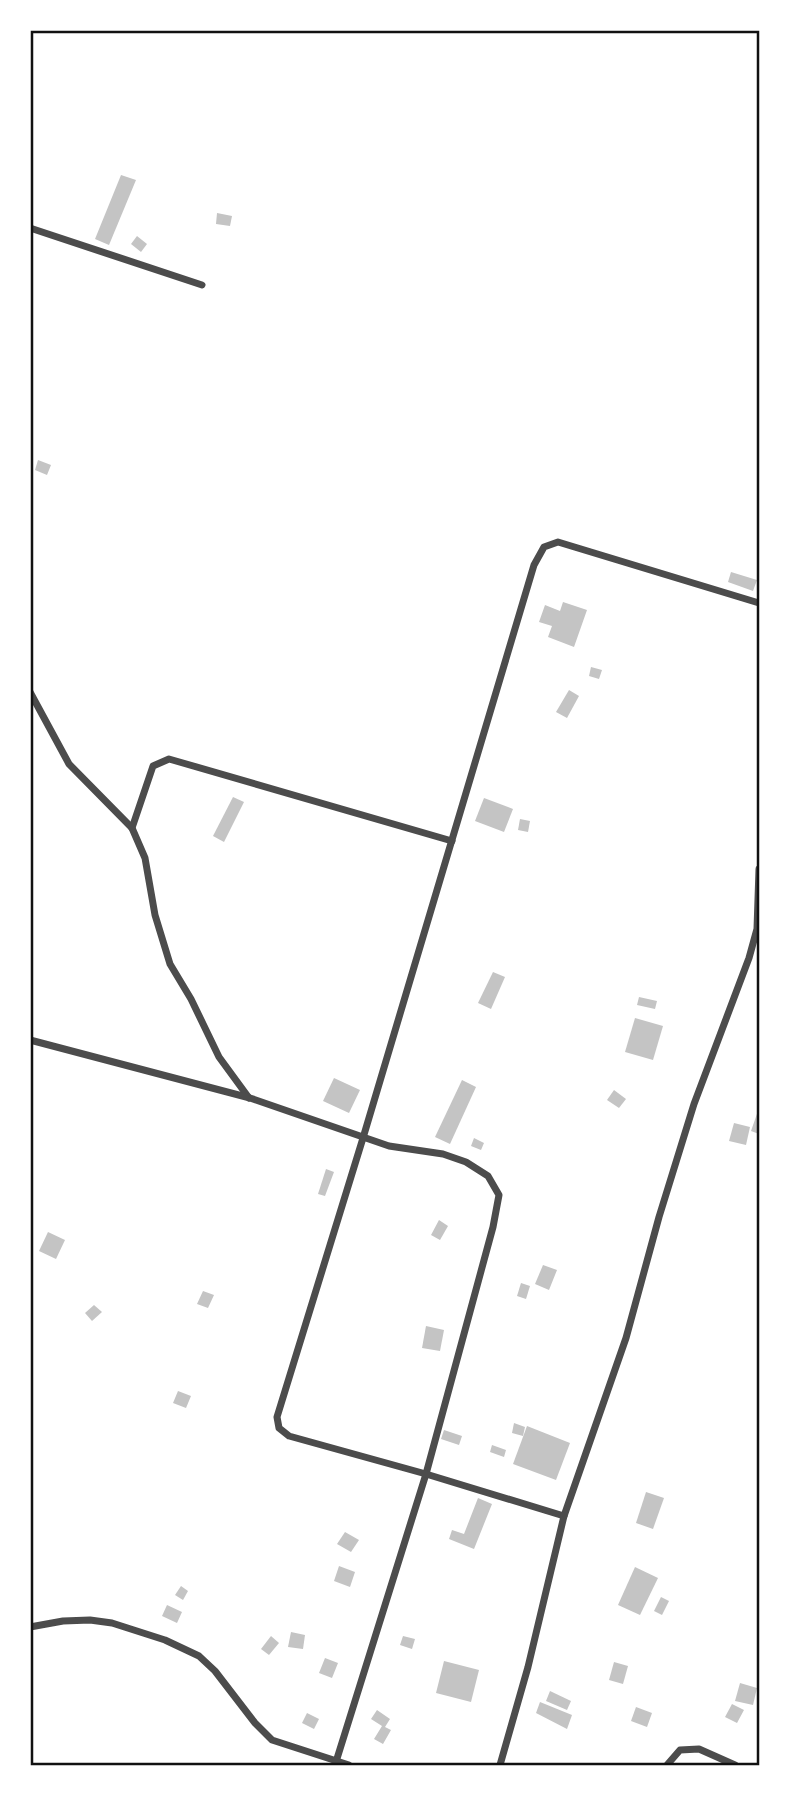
<svg xmlns="http://www.w3.org/2000/svg" width="789" height="1795" font-family="'Source Sans 3',sans-serif">
<style>
.building{fill:#c4c4c4}
.lines{fill:none;stroke-linecap:round;stroke-linejoin:round}
.minor{stroke:#4c4c4c;stroke-width:7}
.neatline{fill:none;stroke:#111;stroke-width:2.5}
</style>
<rect width="100%" height="100%" fill="#fff"/>
<g class="building">
<path d="M 121,175 L 136,180 L 109,245 L 95,239 Z"/>
<path d="M 217,213 L 232,216 L 230,226 L 216,224 Z"/>
<path d="M 137,236 L 147,244 L 141,252 L 131,244 Z"/>
<path d="M 38,460 L 51,465 L 47,475 L 35,470 Z"/>
<path d="M 731,572 L 757,580 L 753,591 L 728,582 Z"/>
<path d="M 563,602 L 587,610 L 574,647 L 548,637 L 552,626 L 539,622 L 545,605 L 560,611 Z"/>
<path d="M 591,667 L 602,670 L 599,679 L 589,676 Z"/>
<path d="M 569,690 L 579,696 L 567,718 L 556,712 Z"/>
<path d="M 233,797 L 244,802 L 224,842 L 213,836 Z"/>
<path d="M 484,798 L 513,809 L 504,832 L 475,821 Z"/>
<path d="M 520,819 L 530,821 L 528,832 L 518,830 Z"/>
<path d="M 493,972 L 505,977 L 491,1009 L 478,1003 Z"/>
<path d="M 639,997 L 657,1001 L 655,1009 L 637,1005 Z"/>
<path d="M 635,1018 L 663,1026 L 653,1060 L 625,1052 Z"/>
<path d="M 334,1078 L 360,1090 L 349,1113 L 323,1101 Z"/>
<path d="M 462,1080 L 476,1087 L 450,1144 L 435,1137 Z"/>
<path d="M 614,1090 L 626,1099 L 619,1108 L 607,1100 Z"/>
<path d="M 759,1108 L 759,1134 L 751,1131 Z"/>
<path d="M 734,1123 L 750,1127 L 746,1145 L 729,1141 Z"/>
<path d="M 474,1138 L 484,1143 L 481,1150 L 471,1146 Z"/>
<path d="M 326,1169 L 334,1172 L 325,1196 L 318,1194 Z"/>
<path d="M 439,1220 L 448,1226 L 440,1240 L 431,1235 Z"/>
<path d="M 48,1232 L 65,1240 L 56,1259 L 39,1251 Z"/>
<path d="M 543,1265 L 557,1270 L 549,1290 L 535,1284 Z"/>
<path d="M 521,1283 L 530,1286 L 526,1299 L 517,1296 Z"/>
<path d="M 203,1291 L 214,1295 L 208,1308 L 197,1304 Z"/>
<path d="M 94,1305 L 102,1312 L 92,1321 L 85,1313 Z"/>
<path d="M 426,1326 L 444,1330 L 440,1351 L 422,1348 Z"/>
<path d="M 178,1391 L 191,1396 L 186,1408 L 173,1403 Z"/>
<path d="M 514,1423 L 525,1427 L 523,1436 L 512,1433 Z"/>
<path d="M 527,1426 L 570,1443 L 556,1480 L 513,1464 Z"/>
<path d="M 444,1430 L 462,1436 L 459,1445 L 441,1439 Z"/>
<path d="M 492,1445 L 506,1450 L 504,1457 L 490,1452 Z"/>
<path d="M 646,1492 L 664,1498 L 653,1529 L 636,1523 Z"/>
<path d="M 478,1498 L 492,1504 L 474,1549 L 449,1539 L 452,1530 L 464,1534 Z"/>
<path d="M 345,1532 L 359,1540 L 351,1552 L 337,1544 Z"/>
<path d="M 339,1566 L 355,1572 L 350,1587 L 334,1581 Z"/>
<path d="M 635,1567 L 658,1578 L 640,1615 L 618,1605 Z"/>
<path d="M 181,1586 L 188,1591 L 183,1600 L 175,1595 Z"/>
<path d="M 661,1597 L 669,1601 L 662,1615 L 654,1611 Z"/>
<path d="M 167,1605 L 182,1612 L 177,1623 L 162,1616 Z"/>
<path d="M 291,1632 L 305,1635 L 303,1649 L 288,1647 Z"/>
<path d="M 271,1636 L 279,1643 L 269,1655 L 261,1649 Z"/>
<path d="M 403,1636 L 415,1639 L 412,1649 L 400,1645 Z"/>
<path d="M 325,1658 L 338,1663 L 332,1678 L 319,1673 Z"/>
<path d="M 444,1661 L 479,1670 L 471,1702 L 436,1693 Z"/>
<path d="M 614,1662 L 628,1666 L 623,1684 L 609,1680 Z"/>
<path d="M 740,1683 L 757,1688 L 753,1705 L 735,1701 Z"/>
<path d="M 550,1691 L 571,1701 L 567,1710 L 546,1701 Z"/>
<path d="M 540,1702 L 572,1715 L 567,1729 L 536,1713 Z"/>
<path d="M 732,1704 L 744,1710 L 737,1723 L 725,1717 Z"/>
<path d="M 636,1707 L 652,1713 L 647,1727 L 631,1721 Z"/>
<path d="M 377,1710 L 390,1719 L 385,1727 L 391,1730 L 383,1744 L 374,1739 L 382,1726 L 371,1719 Z"/>
<path d="M 307,1713 L 319,1719 L 314,1729 L 302,1723 Z"/>
</g>
<g class="lines">
<g class="minor">
<path d="M 30,228 L 202,285"/>
<path d="M 30,692 L 69,764 L 132,828 L 145,858 L 155,915 L 170,964 L 191,999 L 219,1057 L 249,1098"/>
<path d="M 132,828 L 153,766 L 169,759 L 452,841"/>
<path d="M 30,1040 L 250,1098 L 389,1146 L 443,1154 L 466,1162 L 488,1176 L 499,1195 L 493,1227 L 426,1474 L 335,1765"/>
<path d="M 564,1516 L 426,1474 L 289,1436 L 279,1428 L 277,1417 L 363,1138 L 534,565 L 544,547 L 558,542 L 759,603"/>
<path d="M 30,1627 L 63,1621 L 90,1620 L 112,1623 L 165,1640 L 199,1656 L 215,1671 L 255,1723 L 272,1740 L 349,1765"/>
<path d="M 500,1765 L 528,1667 L 564,1516 L 626,1338 L 659,1217 L 694,1104 L 749,958 L 757,929 L 759,869"/>
<path d="M 667,1765 L 680,1750 L 699,1749 L 735,1765"/>
</g>
</g>
<rect width="789" height="1795" fill="none" stroke="#ffffff" stroke-width="63"/>
<rect x="32" y="32" width="726" height="1732" class="neatline"/>
</svg>
